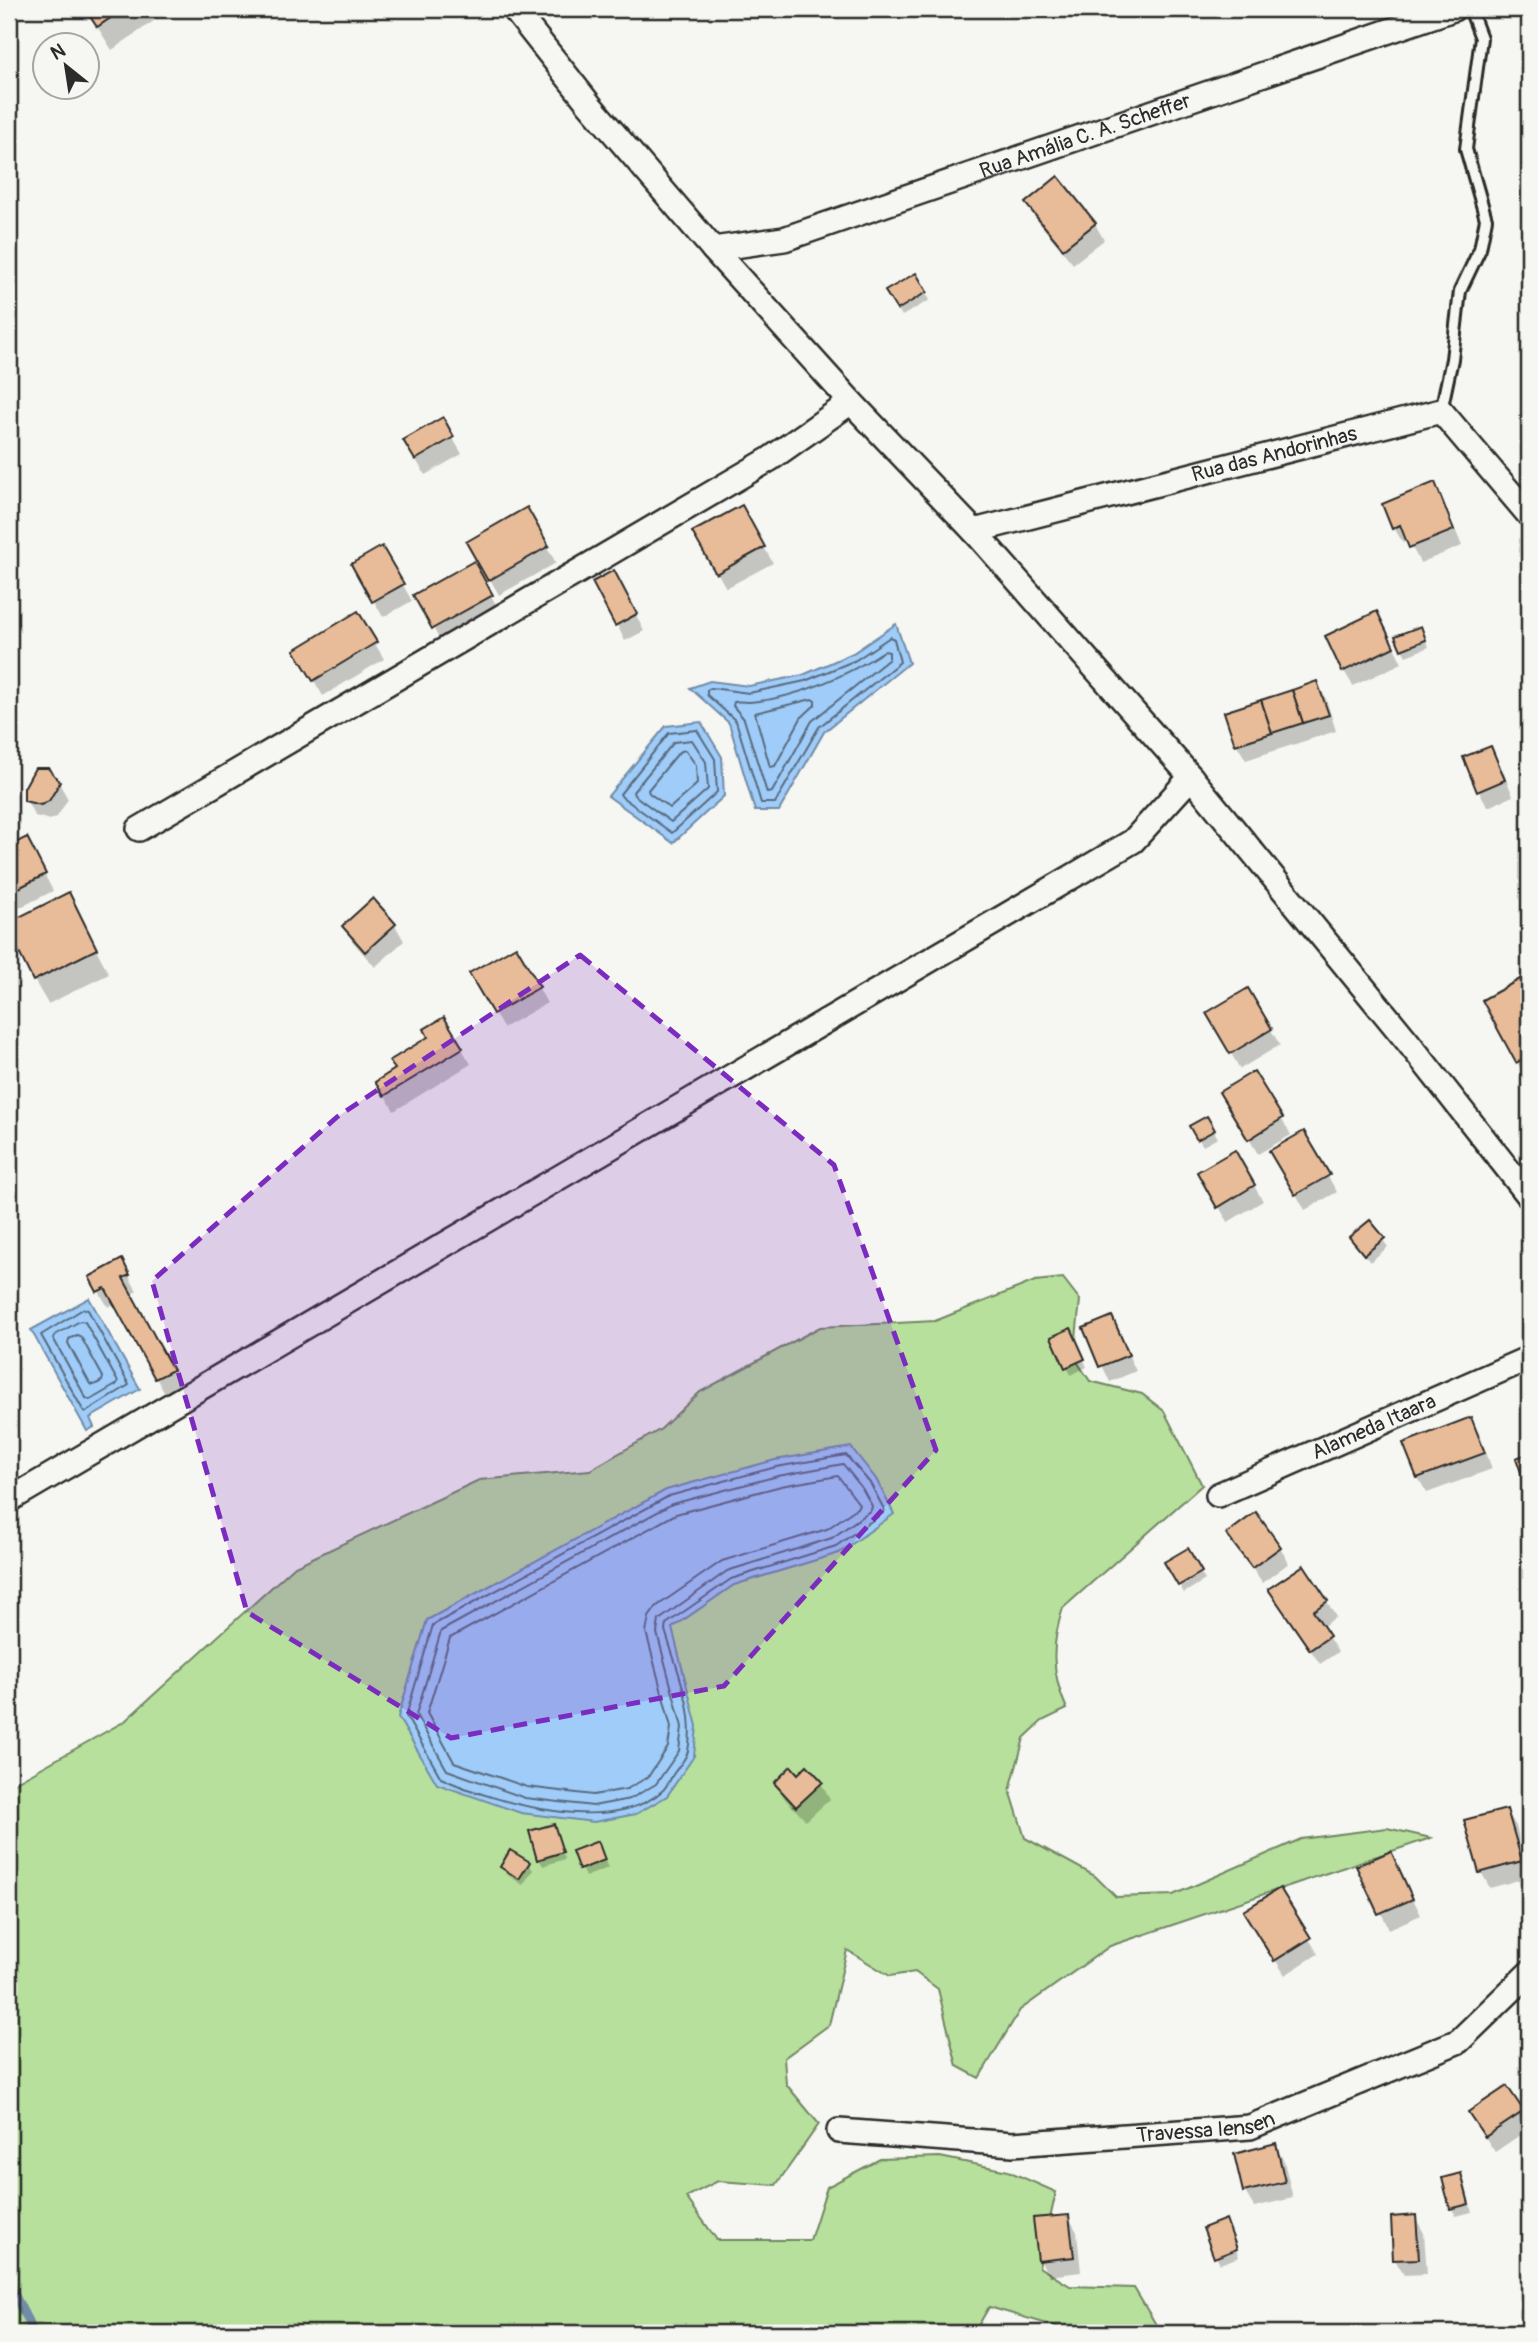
<svg xmlns="http://www.w3.org/2000/svg" width="1538" height="2342" font-family="Pangolin,sans-serif">
<style>
.green{fill:#b7e09c;stroke:#718664;stroke-width:2}
.water{fill:#9fccf9;stroke:#718ca7;stroke-width:2}
.shadow{fill:#0003}
.lines{fill:none;stroke-linecap:round;stroke-linejoin:round}
.shore{stroke:#596b7d;stroke-width:2}
.stream{stroke:#718ca7;stroke-width:9}
.building{fill:#e8bc98;stroke:#2b2b2b;stroke-width:2}
.lane-casing{stroke:#2b2b2b;stroke-width:16}
.street-casing{stroke:#2b2b2b;stroke-width:28}
.lane{stroke:#f6f6f2;stroke-width:10}
.street{stroke:#f6f6f2;stroke-width:23}
.marked{fill:#7b2cbf;fill-opacity:0.2;stroke:#7b2cbf;stroke-width:5;stroke-dasharray:14 9;stroke-linejoin:round}
.labels{text-anchor:middle;stroke-width:5;stroke-linejoin:round;paint-order:stroke}
.street-label{font-size:21px;fill:#2b2b2b;stroke:#f6f6f2}
</style>
<rect width="100%" height="100%" fill="#f6f6f2"/>
<filter id="ink" filterUnits="userSpaceOnUse"><feTurbulence type="fractalNoise" baseFrequency=".0143" numOctaves="2"/><feDisplacementMap in="SourceGraphic" scale="14" xChannelSelector="R" yChannelSelector="G"/><feConvolveMatrix kernelMatrix="1 2 1 2 8 2 1 2 1" color-interpolation-filters="sRGB"/></filter>
<g filter="url(#ink)">
<path class="green" d="M 1063,1278 L 1080,1300 L 1074,1357 L 1090,1381 L 1142,1394 L 1164,1411 L 1202,1485 L 1063,1608 C 1051,1644 1051,1674 1067,1709 L 1042,1721 L 1024,1738 L 1010,1790 L 1025,1838 L 1095,1876 L 1116,1897 L 1173,1895 L 1301,1839 L 1387,1828 L 1431,1838 L 1110,1946 L 1020,2010 L 979,2078 L 957,2066 L 938,1989 L 915,1972 L 890,1976 L 847,1950 L 829,2025 L 784,2058 L 786,2084 L 819,2124 L 776,2185 L 718,2181 L 686,2197 L 717,2240 L 810,2240 L 827,2187 L 880,2159 L 940,2157 L 1008,2171 L 1056,2192 L 1039,2267 L 1070,2286 L 1134,2288 L 1161,2333 L 1078,2333 L 989,2307 L 974,2333 L 9,2333 L 9,1786 L 125,1721 L 295,1566 L 479,1480 L 590,1470 L 661,1429 L 700,1392 L 820,1327 L 935,1321 L 1035,1281 Z"/>
<g class="water">
<path d="M 896,624 L 909,663 L 824,732 L 779,811 L 755,811 L 729,723 L 690,688 L 710,681 L 749,686 L 803,675 L 853,653 Z"/>
<path d="M 701,722 L 722,757 L 724,796 L 673,843 L 608,796 L 666,726 Z"/>
<path d="M 89,1298 L 140,1389 L 90,1418 L 94,1427 L 87,1431 L 31,1330 Z"/>
<path d="M 851,1447 L 876,1479 L 894,1514 L 839,1553 L 734,1585 L 672,1628 L 697,1726 L 694,1756 L 667,1796 L 636,1814 L 594,1822 L 521,1813 L 437,1784 L 398,1717 L 427,1620 L 666,1490 L 775,1460 Z"/>
</g>
<g class="shadow">
<path d="M 86,9 L 171,9 L 112,50 Z"/>
<path d="M 1058,178 L 1095,224 L 1104,240 L 1073,264 L 1036,219 L 1027,203 Z"/>
<path d="M 915,275 L 930,300 L 902,316 L 888,291 Z"/>
<path d="M 442,420 L 462,454 L 425,475 L 405,441 Z"/>
<path d="M 1434,484 L 1443,500 L 1462,546 L 1420,563 L 1409,541 L 1403,543 L 1394,528 Z"/>
<path d="M 741,507 L 773,563 L 726,588 L 695,533 Z"/>
<path d="M 526,510 L 556,563 L 499,595 L 469,542 Z"/>
<path d="M 382,548 L 412,601 L 383,617 L 353,564 Z"/>
<path d="M 473,563 L 500,612 L 442,644 L 415,595 Z"/>
<path d="M 622,588 L 644,631 L 625,641 L 617,625 Z"/>
<path d="M 357,613 L 384,659 L 323,696 L 296,650 Z"/>
<path d="M 1385,629 L 1402,663 L 1353,686 L 1344,671 Z"/>
<path d="M 1424,635 L 1429,647 L 1406,656 L 1402,649 Z"/>
<path d="M 1317,683 L 1326,699 L 1336,731 L 1246,760 L 1237,745 L 1227,713 Z"/>
<path d="M 1491,748 L 1500,764 L 1513,796 L 1488,807 L 1479,791 Z"/>
<path d="M 59,783 L 68,799 L 57,817 L 50,820 L 35,816 L 26,800 Z"/>
<path d="M 26,839 L 53,891 L 9,913 L 9,848 Z"/>
<path d="M 68,895 L 109,974 L 48,1004 L 34,980 L 9,924 Z"/>
<path d="M 373,901 L 395,925 L 404,941 L 375,967 L 353,942 L 344,927 Z"/>
<path d="M 516,948 L 547,1003 L 503,1028 L 472,974 Z"/>
<path d="M 1521,981 L 1529,995 L 1529,1076 L 1526,1077 L 1517,1062 Z"/>
<path d="M 1247,990 L 1280,1045 L 1240,1069 L 1208,1013 Z"/>
<path d="M 430,1038 L 462,1049 L 471,1064 L 394,1111 L 377,1082 L 397,1070 Z"/>
<path d="M 1254,1073 L 1291,1135 L 1258,1154 L 1222,1093 Z"/>
<path d="M 1206,1118 L 1218,1138 L 1203,1146 L 1191,1127 Z"/>
<path d="M 1303,1134 L 1337,1192 L 1305,1210 L 1272,1152 Z"/>
<path d="M 1234,1152 L 1263,1201 L 1228,1222 L 1199,1173 Z"/>
<path d="M 1370,1222 L 1388,1247 L 1370,1262 L 1355,1244 Z"/>
<path d="M 121,1262 L 137,1291 L 130,1295 L 180,1386 L 165,1394 L 115,1303 L 108,1307 L 91,1278 Z"/>
<path d="M 1111,1318 L 1136,1371 L 1110,1382 L 1085,1329 Z"/>
<path d="M 1074,1337 L 1087,1367 L 1071,1375 L 1053,1338 Z"/>
<path d="M 1529,1392 L 1529,1409 L 1524,1394 Z"/>
<path d="M 1470,1419 L 1480,1435 L 1492,1469 L 1427,1493 L 1418,1478 L 1405,1444 Z"/>
<path d="M 1229,1534 L 1280,1548 L 1289,1563 L 1262,1583 Z"/>
<path d="M 1187,1550 L 1205,1580 L 1184,1593 L 1166,1563 Z"/>
<path d="M 1327,1602 L 1336,1617 L 1322,1627 L 1338,1652 L 1320,1664 L 1280,1605 Z"/>
<path d="M 798,1776 L 821,1783 L 830,1799 L 806,1821 L 785,1799 L 776,1783 Z"/>
<path d="M 1507,1811 L 1516,1826 L 1529,1877 L 1490,1888 L 1481,1872 Z"/>
<path d="M 553,1826 L 565,1859 L 543,1866 L 539,1859 Z"/>
<path d="M 601,1851 L 608,1868 L 585,1877 L 574,1852 Z"/>
<path d="M 1390,1853 L 1421,1915 L 1389,1929 L 1359,1867 Z"/>
<path d="M 528,1863 L 533,1870 L 523,1885 L 506,1874 L 502,1867 Z"/>
<path d="M 1254,1927 L 1309,1939 L 1318,1954 L 1285,1975 Z"/>
<path d="M 1522,2112 L 1529,2124 L 1529,2129 L 1495,2152 L 1479,2128 Z"/>
<path d="M 1275,2146 L 1284,2161 L 1293,2198 L 1254,2207 L 1245,2192 L 1236,2155 Z"/>
<path d="M 1461,2175 L 1465,2183 L 1472,2212 L 1456,2216 L 1452,2208 Z"/>
<path d="M 1068,2216 L 1077,2232 L 1081,2272 L 1049,2276 L 1040,2260 Z"/>
<path d="M 1415,2217 L 1424,2233 L 1427,2274 L 1404,2275 L 1395,2260 Z"/>
<path d="M 1229,2229 L 1239,2257 L 1220,2264 L 1216,2257 Z"/>
</g>
<g class="lines">
<g class="shore">
<path d="M 890,637 L 894,639 L 900,662 L 819,727 L 775,803 L 761,803 L 736,721 L 707,695 L 707,690 L 711,688 L 749,693 L 805,681 L 856,660 Z"/>
<path d="M 884,651 L 889,652 L 889,659 L 812,721 L 772,792 L 767,793 L 744,719 L 733,706 L 734,702 C 739,701 744,702 750,702 C 794,699 849,675 884,651 Z"/>
<path d="M 812,699 L 815,701 L 815,705 L 801,718 L 775,766 L 770,767 L 755,713 Z"/>
<path d="M 697,730 L 715,759 L 717,792 L 672,833 L 622,797 L 620,794 L 669,733 Z"/>
<path d="M 692,740 L 706,762 L 708,789 L 671,822 L 634,795 L 633,792 L 674,742 Z"/>
<path d="M 685,750 L 696,765 L 697,784 L 670,808 L 649,793 L 648,790 L 679,752 Z"/>
<path d="M 83,1309 L 88,1310 L 129,1385 L 86,1412 L 83,1410 L 41,1335 Z"/>
<path d="M 80,1321 L 85,1322 L 118,1382 L 116,1385 L 90,1400 L 86,1398 L 53,1338 L 55,1335 Z"/>
<path d="M 77,1335 L 81,1337 L 103,1377 L 102,1381 L 94,1385 L 90,1384 L 68,1343 L 69,1339 Z"/>
<path d="M 846,1455 L 870,1483 L 884,1509 L 883,1513 L 836,1546 L 731,1579 L 666,1624 L 665,1630 C 676,1668 696,1711 688,1751 C 686,1759 679,1766 674,1773 C 670,1779 667,1787 662,1791 C 612,1836 495,1803 441,1778 L 406,1716 L 433,1625 L 669,1496 L 776,1467 Z"/>
<path d="M 843,1464 L 862,1488 L 872,1506 L 871,1510 L 832,1538 L 727,1571 L 659,1620 L 657,1633 L 682,1727 L 679,1751 L 656,1784 L 630,1799 L 593,1806 L 525,1798 L 447,1770 L 416,1715 L 441,1631 L 672,1504 L 778,1476 Z"/>
<path d="M 838,1476 L 859,1504 L 857,1508 L 827,1529 L 722,1561 L 657,1606 L 649,1617 L 646,1632 L 671,1727 L 668,1747 L 648,1777 L 627,1789 L 593,1795 L 527,1787 L 454,1762 L 427,1713 L 450,1638 L 676,1514 L 781,1486 Z"/>
</g>
<path class="stream" d="M 9,2284 L 34,2333"/>
</g>
<g class="building">
<path d="M 85,9 L 124,9 L 97,27 Z"/>
<path d="M 1058,176 L 1096,223 L 1063,249 L 1025,203 Z"/>
<path d="M 916,273 L 927,292 L 897,310 L 885,291 Z"/>
<path d="M 443,417 L 454,437 L 415,460 L 403,440 Z"/>
<path d="M 1435,482 L 1454,530 L 1409,548 L 1400,525 L 1392,529 L 1382,504 Z"/>
<path d="M 742,505 L 765,547 L 716,574 L 692,532 Z"/>
<path d="M 527,507 L 549,546 L 488,581 L 466,542 Z"/>
<path d="M 382,546 L 404,584 L 372,602 L 351,564 Z"/>
<path d="M 474,561 L 493,595 L 432,629 L 413,595 Z"/>
<path d="M 614,570 L 637,614 L 615,626 L 592,582 Z"/>
<path d="M 358,611 L 377,642 L 313,681 L 294,650 Z"/>
<path d="M 1377,611 L 1394,647 L 1342,672 L 1325,636 Z"/>
<path d="M 1421,626 L 1426,640 L 1401,650 L 1395,636 Z"/>
<path d="M 1317,681 L 1329,715 L 1303,723 L 1292,690 Z"/>
<path d="M 1292,690 L 1303,723 L 1272,733 L 1261,700 Z"/>
<path d="M 1261,700 L 1272,733 L 1235,745 L 1224,712 Z"/>
<path d="M 1491,746 L 1505,780 L 1477,792 L 1463,757 Z"/>
<path d="M 35,768 L 48,768 L 60,782 L 49,801 L 41,805 L 24,801 L 24,788 Z"/>
<path d="M 27,837 L 46,874 L 9,893 L 9,846 Z"/>
<path d="M 69,892 L 97,949 L 33,981 L 9,932 L 9,922 Z"/>
<path d="M 373,898 L 396,924 L 365,952 L 342,926 Z"/>
<path d="M 516,946 L 540,987 L 493,1014 L 469,973 Z"/>
<path d="M 1522,978 L 1529,992 L 1529,1056 L 1516,1063 L 1482,1000 Z"/>
<path d="M 1248,988 L 1272,1029 L 1230,1054 L 1206,1013 Z"/>
<path d="M 444,1017 L 463,1048 L 384,1096 L 375,1082 L 395,1069 L 389,1061 L 428,1037 L 424,1029 Z"/>
<path d="M 1254,1071 L 1283,1118 L 1248,1140 L 1219,1092 Z"/>
<path d="M 1207,1116 L 1215,1130 L 1197,1140 L 1189,1126 Z"/>
<path d="M 1304,1131 L 1330,1175 L 1295,1195 L 1269,1151 Z"/>
<path d="M 1235,1150 L 1255,1185 L 1217,1208 L 1197,1172 Z"/>
<path d="M 1370,1220 L 1385,1238 L 1364,1255 L 1349,1237 Z"/>
<path d="M 122,1259 L 130,1275 L 123,1278 L 173,1370 L 155,1379 L 105,1288 L 97,1292 L 89,1277 Z"/>
<path d="M 1112,1316 L 1129,1355 L 1099,1367 L 1083,1328 Z"/>
<path d="M 1071,1328 L 1085,1359 L 1065,1368 L 1051,1337 Z"/>
<path d="M 1471,1417 L 1485,1453 L 1417,1478 L 1403,1443 Z"/>
<path d="M 1529,1453 L 1529,1476 L 1523,1478 L 1516,1458 Z"/>
<path d="M 1256,1512 L 1281,1547 L 1252,1568 L 1226,1534 Z"/>
<path d="M 1188,1548 L 1202,1572 L 1178,1586 L 1164,1562 Z"/>
<path d="M 1304,1565 L 1328,1601 L 1313,1611 L 1330,1636 L 1310,1650 L 1268,1589 Z"/>
<path d="M 807,1765 L 823,1782 L 796,1807 L 774,1783 L 791,1766 L 798,1774 Z"/>
<path d="M 1507,1809 L 1522,1861 L 1479,1873 L 1464,1820 Z"/>
<path d="M 554,1824 L 563,1852 L 537,1860 L 529,1831 Z"/>
<path d="M 598,1841 L 605,1860 L 579,1870 L 572,1851 Z"/>
<path d="M 510,1850 L 530,1862 L 519,1879 L 500,1867 Z"/>
<path d="M 1391,1851 L 1413,1899 L 1378,1914 L 1356,1866 Z"/>
<path d="M 1280,1888 L 1311,1938 L 1274,1961 L 1243,1911 Z"/>
<path d="M 1507,2086 L 1524,2111 L 1485,2137 L 1468,2112 Z"/>
<path d="M 1276,2143 L 1285,2182 L 1243,2192 L 1234,2154 Z"/>
<path d="M 1461,2173 L 1469,2204 L 1450,2209 L 1442,2178 Z"/>
<path d="M 1069,2215 L 1074,2257 L 1038,2261 L 1033,2218 Z"/>
<path d="M 1416,2215 L 1419,2259 L 1393,2260 L 1391,2217 Z"/>
<path d="M 1226,2219 L 1237,2249 L 1214,2258 L 1203,2228 Z"/>
</g>
<g class="lines">
<g class="lane-casing">
<path id="lane" d="M 1441,411 L 1452,359 L 1460,291 L 1480,249 L 1486,219 L 1466,149 L 1481,38 L 1470,9"/>
</g>
<g class="street-casing">
<g id="street">
<path d="M 514,9 L 589,104 L 713,249 L 851,402 L 974,531 L 1191,777 L 1408,1042 L 1529,1196"/>
<path id="s1" d="M 713,249 L 784,239 L 1453,9"/>
<path id="s2" d="M 974,531 L 1441,411 L 1529,515"/>
<path d="M 139,829 L 770,459 L 851,402"/>
<path id="s3" d="M 1218,1495 L 1529,1358"/>
<path d="M 9,1500 L 1133,841 L 1191,777"/>
<path id="s4" d="M 839,2131 L 1013,2144 L 1250,2127 L 1459,2041 L 1529,1973"/>
</g>
</g>
<use href="#lane" class="lane"/>
<use href="#street" class="street"/>
</g>
</g>
<path class="marked" d="M 580,955 L 834,1165 L 936,1450 L 724,1686 L 451,1738 L 247,1612 L 152,1281 L 337,1117 Z"/>
<g class="labels">
<g class="street-label">
<text dy="7" stroke="none"><textPath href="#s1" startOffset="390">Rua Amália C. A. Scheffer</textPath></text>
<text dy="7" stroke="none"><textPath href="#s2" startOffset="310">Rua das Andorinhas</textPath></text>
<text dy="7" stroke="none"><textPath href="#s3" startOffset="170">Alameda Itaara</textPath></text>
<text dy="7" stroke="none"><textPath href="#s4" startOffset="368">Travessa Iensen</textPath></text>
</g>
</g>
<rect width="1538" height="2342" fill="none" stroke="#f6f6f2" stroke-width="35"/>
<rect x="18" y="18" width="1503" height="2307" fill="none" stroke="#2b2b2b" stroke-width="2.5" filter="url(#ink)"/>
<g transform="translate(66 66) rotate(330)"><circle r="33" fill="#f6f6f2" stroke="#a5a5a2" stroke-width="2"/>
<path d="M0-5L12 26L0 18L-12 26Z" fill="#2b2b2b"/>
<text y="-10" font-size="19" font-weight="bold" text-anchor="middle" fill="#2b2b2b">N</text>
</g>
</svg>
